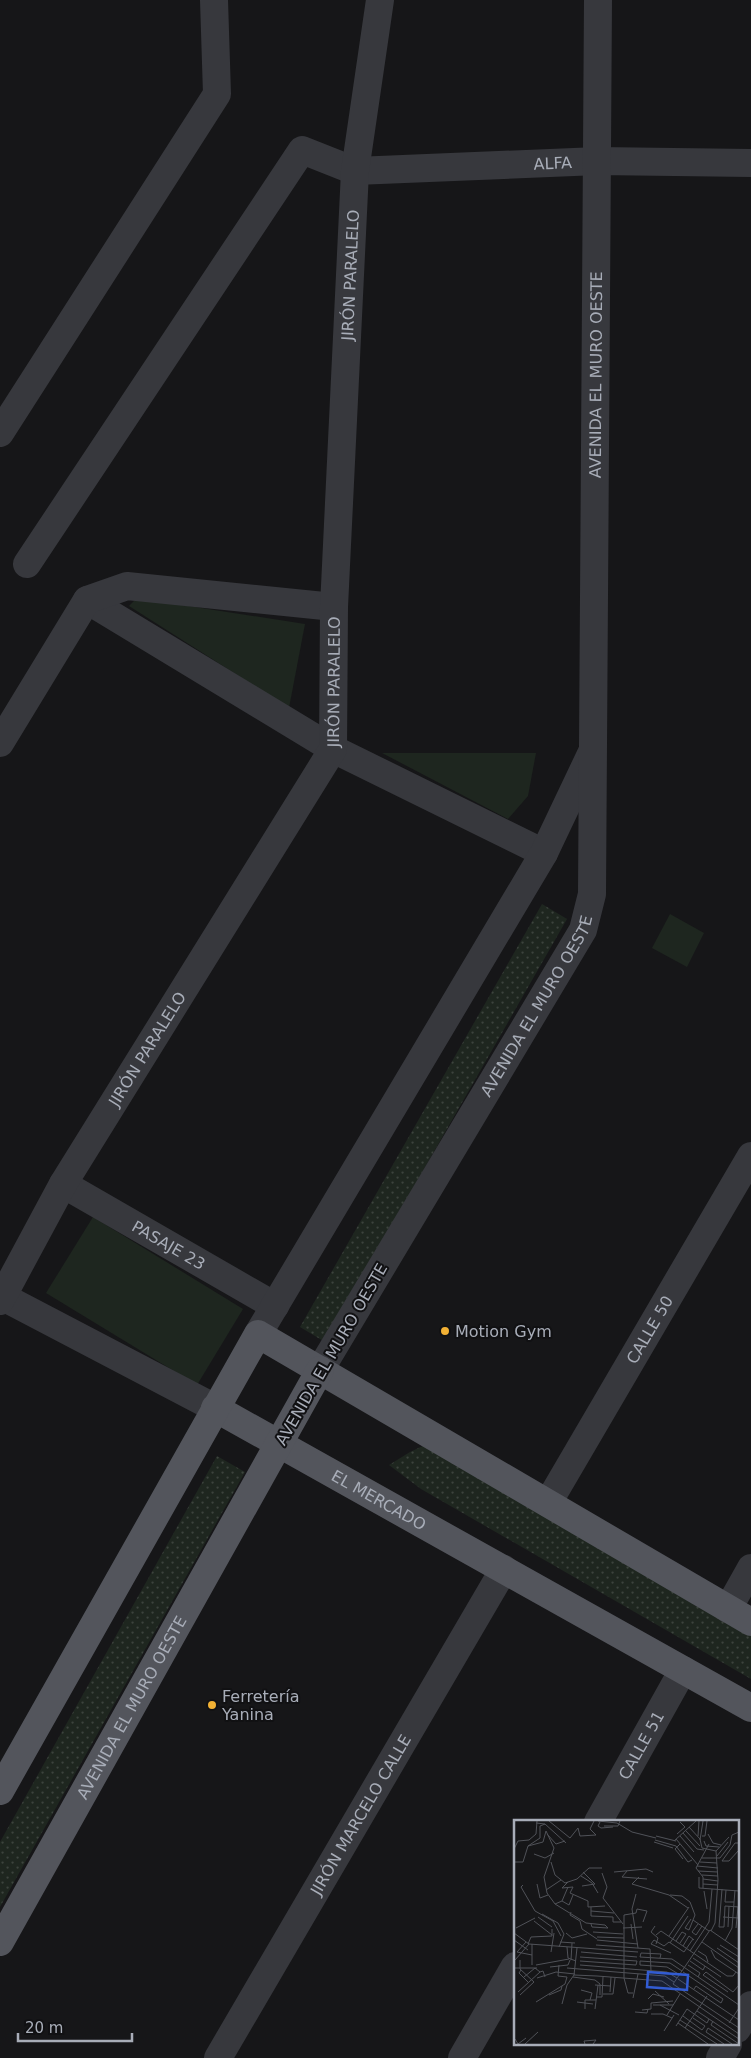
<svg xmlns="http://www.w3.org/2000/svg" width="751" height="2058" font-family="'DejaVu Sans',sans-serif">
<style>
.grass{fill:url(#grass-dots)}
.garden{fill:#1e261f}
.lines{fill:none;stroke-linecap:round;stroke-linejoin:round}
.minor{stroke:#37383d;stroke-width:28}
.major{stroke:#53555c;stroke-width:28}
.poi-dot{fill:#f2b134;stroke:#111113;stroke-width:2}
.labels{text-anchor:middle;stroke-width:4;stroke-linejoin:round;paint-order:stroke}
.street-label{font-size:16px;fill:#a8adb8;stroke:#111113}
.poi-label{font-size:16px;fill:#a8adb8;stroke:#111113;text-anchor:start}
.inset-road{fill:none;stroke:#505258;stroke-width:1}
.view{fill:#325cd3;fill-opacity:0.15;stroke:#325cd3;stroke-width:2.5}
.inset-edge{fill:none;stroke:#a8adb8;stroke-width:2.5}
</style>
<defs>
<pattern id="grass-dots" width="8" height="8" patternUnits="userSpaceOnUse" patternTransform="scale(1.25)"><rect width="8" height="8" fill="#1e261f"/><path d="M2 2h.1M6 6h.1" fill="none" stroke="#3c433d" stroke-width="1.8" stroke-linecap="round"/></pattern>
</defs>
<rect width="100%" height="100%" fill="#161618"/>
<g class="grass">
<path d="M 542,904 L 567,919 L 325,1342 L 300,1327 Z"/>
<path d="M 427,1444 L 751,1636 L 751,1679 L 421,1489 L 389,1465 L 410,1452 Z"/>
<path d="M 217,1456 L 245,1472 L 0,1907 L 0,1842 Z"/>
</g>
<g class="garden">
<path d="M 137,598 L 305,624 L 289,708 L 129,606 Z"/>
<path d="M 382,753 L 536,753 L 528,796 L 508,819 Z"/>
<path d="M 670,914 L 704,933 L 687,967 L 652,948 Z"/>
<path d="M 93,1217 L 243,1309 L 197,1385 L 46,1293 Z"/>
</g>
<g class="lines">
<g class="minor">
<path d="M 0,433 L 217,94 L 214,0"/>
<path id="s1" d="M 27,564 L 302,150 L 355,171 L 598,161 L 751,163"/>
<path d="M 87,600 L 333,749 L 544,853"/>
<path d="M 0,743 L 87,600 L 127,586 L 334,607"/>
<path id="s2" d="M 63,1184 L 275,1306"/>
<path d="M 3,1297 L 215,1408"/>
<path id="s3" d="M 0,1301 L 63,1184 L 333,749 L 334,607 L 355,171 L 380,0"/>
<path d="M 258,1334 L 544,853 L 591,754"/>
<path id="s4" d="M 320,1370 L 583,930 L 592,894 L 598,0"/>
<path id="s5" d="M 548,1503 L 751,1156"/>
<path d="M 728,1609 L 751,1568"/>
<path id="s6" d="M 598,1822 L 683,1670"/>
<path d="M 737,2029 L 751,2005"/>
<path id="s7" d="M 218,2058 L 504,1569"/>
<path d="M 462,2058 L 515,1966"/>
<path d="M 720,2058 L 728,2044"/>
</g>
<g class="major">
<path id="s8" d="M 215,1408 L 751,1708"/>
<path d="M 0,1791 L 258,1334 L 751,1622"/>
<path id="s9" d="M 0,1942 L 320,1370"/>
</g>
</g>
<g class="poi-dot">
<circle cx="445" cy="1331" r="5"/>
<circle cx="212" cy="1705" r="5"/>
</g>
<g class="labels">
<g class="street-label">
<text dy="6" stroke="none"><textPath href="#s1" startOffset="752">ALFA</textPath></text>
<text dy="6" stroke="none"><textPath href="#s3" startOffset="1119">JIRÓN PARALELO</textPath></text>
<text dy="6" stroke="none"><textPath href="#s4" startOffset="1069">AVENIDA EL MURO OESTE</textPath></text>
<text dy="6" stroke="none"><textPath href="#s3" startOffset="712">JIRÓN PARALELO</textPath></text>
<text dy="6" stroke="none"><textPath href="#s4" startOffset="424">AVENIDA EL MURO OESTE</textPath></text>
<text dy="6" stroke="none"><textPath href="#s3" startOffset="292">JIRÓN PARALELO</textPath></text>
<text dy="6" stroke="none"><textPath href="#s2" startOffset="122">PASAJE 23</textPath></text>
<text dy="6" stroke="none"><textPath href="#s5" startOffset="201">CALLE 50</textPath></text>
<text transform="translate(331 1354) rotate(-60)" y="6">AVENIDA EL MURO OESTE</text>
<text dy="6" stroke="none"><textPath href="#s8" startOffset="188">EL MERCADO</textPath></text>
<text dy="6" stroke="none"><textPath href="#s9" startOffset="269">AVENIDA EL MURO OESTE</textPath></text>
<text dy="6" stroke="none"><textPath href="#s6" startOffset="88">CALLE 51</textPath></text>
<text dy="6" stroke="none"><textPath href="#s7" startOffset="282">JIRÓN MARCELO CALLE</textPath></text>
</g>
<g class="poi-label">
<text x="455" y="1337">Motion Gym</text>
<text x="222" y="1702">Ferretería<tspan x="222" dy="18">Yanina</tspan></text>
</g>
</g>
<g transform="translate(514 1820)">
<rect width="225" height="225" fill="#161618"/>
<path class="inset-road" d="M 35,1 L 56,18 L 64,8 L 66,16 L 82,15 L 76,9 L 80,1M 84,1 L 103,3 L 118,12 L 142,18M 86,2 L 84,6 L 87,8 L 99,7M 22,3 L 31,4 L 26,6 L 26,18 L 14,26 L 29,22 L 32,11 L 40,28 L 30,57 L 33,73 L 41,84 L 72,103 L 91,105 L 94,108 L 78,107 L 77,104M 31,4 L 52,23M 90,6 L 104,6 L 106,1M 175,7 L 186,19 L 188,28 L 202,31 L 204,60 L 201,103 L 197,111M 172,11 L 186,26M 169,13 L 183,29 L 190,30M 33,14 L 42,24 L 51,21M 163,14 L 171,7 L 166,2M 194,14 L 199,23 L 207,25M 142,16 L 162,21M 166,16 L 180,32M 184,16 L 185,1M 188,16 L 191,16 L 193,1M 162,19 L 184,45M 141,20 L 162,26 L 174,42 L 178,40M 186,20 L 189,1M 160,21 L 182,1M 190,21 L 192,26 L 205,27M 140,22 L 159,28M 166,24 L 161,29 L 169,39M 0,29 L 4,21 L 15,20 L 22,14 L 23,1M 202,31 L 215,17M 20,34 L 31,38 L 40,33M 203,36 L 214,22M 188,38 L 206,38 L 216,25 L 218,15 L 225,12M 208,41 L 221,23 L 225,23M 208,41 L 215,41 L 225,30M 0,42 L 9,42 L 14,26M 37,42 L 41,55 L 51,63 L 63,59 L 75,48 L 88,48M 186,42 L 203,43M 183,46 L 204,48M 113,51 L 108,57 L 133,59M 184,51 L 204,52M 100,52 L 132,49 L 139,52M 88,53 L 93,67 L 89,78 L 109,104M 188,55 L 204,56M 67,56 L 78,63 L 84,73M 125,57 L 118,64 L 155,75 L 174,88M 185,57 L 185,68 L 225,71M 189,59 L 204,61M 54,62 L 48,68 L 59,67 L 56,73 L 74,81 L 74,87 L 91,86M 23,64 L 26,78 L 34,75M 189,64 L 204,65M 9,65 L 7,67 L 21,91 L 39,101 L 47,116M 68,66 L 81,64 L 69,52M 189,68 L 189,57 L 182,48 L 195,24M 208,69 L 205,107 L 210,107M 32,70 L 47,60M 212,70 L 211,82 L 220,82M 190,71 L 193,89M 122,74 L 118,89 L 124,128M 156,75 L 168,76 L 176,82 L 181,95 L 175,110 L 171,108 L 177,99M 48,81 L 54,67M 41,84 L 48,81 L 55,85 L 59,75M 77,87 L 77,96 L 99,97 L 99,102 L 107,102M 77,91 L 100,93M 57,92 L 56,95 L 66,101 L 68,109 L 83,119M 28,94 L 44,103 L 50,114 L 45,127M 24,97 L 38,107M 209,97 L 225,98M 179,100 L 195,111M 20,101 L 38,115M 117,104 L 119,119M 184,104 L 178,112 L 182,115 L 188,106M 141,106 L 137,112 L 144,118 L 142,124M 210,107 L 211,86 L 225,87M 214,107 L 215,86M 2,108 L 21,98M 109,108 L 128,107M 222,108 L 224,87M 79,112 L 109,114M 0,113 L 15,124 L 124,132M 52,113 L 58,118 L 73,114M 142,115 L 147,111 L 213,156 L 219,156 L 222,152M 155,116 L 175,87M 83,117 L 110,118M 0,120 L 14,130M 83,120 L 124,124M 162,121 L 168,112 L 172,114 L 166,123M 211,121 L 218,108 L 221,70M 12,122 L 3,132 L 18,135M 46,122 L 61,123M 188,122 L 225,148M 156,123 L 174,96M 14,124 L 17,117 L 38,116 L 38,109M 82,125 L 136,129 L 137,151M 206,125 L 225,137M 169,126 L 175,116 L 180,120M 53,127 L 54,138 L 62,141M 203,128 L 225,143M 197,130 L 201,138 L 225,154M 225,130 L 196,110 L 159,164 L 225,208M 176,131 L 195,102 L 198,69M 184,131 L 192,136 L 194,142M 37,132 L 40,113M 67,132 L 123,137M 157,133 L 137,124 L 140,120 L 150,126 L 155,122 L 170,132 L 179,119M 146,138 L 147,134 L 127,133 L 126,137 L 158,139 L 225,185M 179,138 L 207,157M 1,140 L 15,124M 57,140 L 58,123M 66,141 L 122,145 L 123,141 L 66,137M 176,141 L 189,150 L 191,146M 18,145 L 18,124M 22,145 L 55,139M 66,145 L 153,152 L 163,158M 174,145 L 186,153 L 184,157M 36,147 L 54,145 L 56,140M 0,148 L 23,148M 53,148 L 151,156 L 160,162M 7,150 L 5,153 L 14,162M 169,152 L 209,179 L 207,183 L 182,166 L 180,169M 60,155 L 83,156M 166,155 L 153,147 L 126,145 L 126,141 L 156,143 L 168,151M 83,156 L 148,161 L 225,214M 10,157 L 21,148 L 26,152M 59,157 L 81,160 L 86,164 L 86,175M 23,158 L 42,152 L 61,154M 164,159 L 225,200M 81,165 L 97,166M 67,170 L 78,173 L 76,180M 141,171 L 155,184M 4,172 L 26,152 L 29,151 L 31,157M 96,172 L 97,157M 214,172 L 189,155 L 192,152 L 219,172 L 225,165M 119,173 L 114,173 L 110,158 L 110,95 L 122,93 L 123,89 L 133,91 L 129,102M 89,174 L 99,174 L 101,158M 6,175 L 20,162 L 6,149 L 6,140M 35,175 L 47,170 L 48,166M 83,177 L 88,177 L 89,157M 119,178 L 124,154M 134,179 L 139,174 L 150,177M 22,182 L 51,164 L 53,157 L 44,156 L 45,145M 63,182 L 79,184M 48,184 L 53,165 L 60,155 L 63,128M 139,185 L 159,185M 146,185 L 165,195M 71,189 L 71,180 L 82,180M 81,189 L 84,165M 128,190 L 137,189 L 137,183 L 159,181M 183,191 L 225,219M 121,192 L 133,193 L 134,189M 137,194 L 149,194 L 158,198M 153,195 L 166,174M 169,196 L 188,210 L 191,206 L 179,198M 166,200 L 203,224M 199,201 L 197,205 L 225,224M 164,203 L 194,224M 215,203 L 225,188M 162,206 L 173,189 L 193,203 L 195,199M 171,208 L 193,176M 150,211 L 160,195M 1,219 L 4,224 L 12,218M 11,224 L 24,212M 71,224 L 70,221 L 82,220 L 79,224M 210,224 L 192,212 L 194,208 L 218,224"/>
<path class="view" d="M 134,152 L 174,155 L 173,170 L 133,167 Z"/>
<rect width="225" height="225" class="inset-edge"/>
</g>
<path d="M18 2033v8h114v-8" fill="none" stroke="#a8adb8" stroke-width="2.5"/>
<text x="25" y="2033" font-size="15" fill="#a8adb8" stroke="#111113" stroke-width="4" paint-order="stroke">20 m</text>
</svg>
